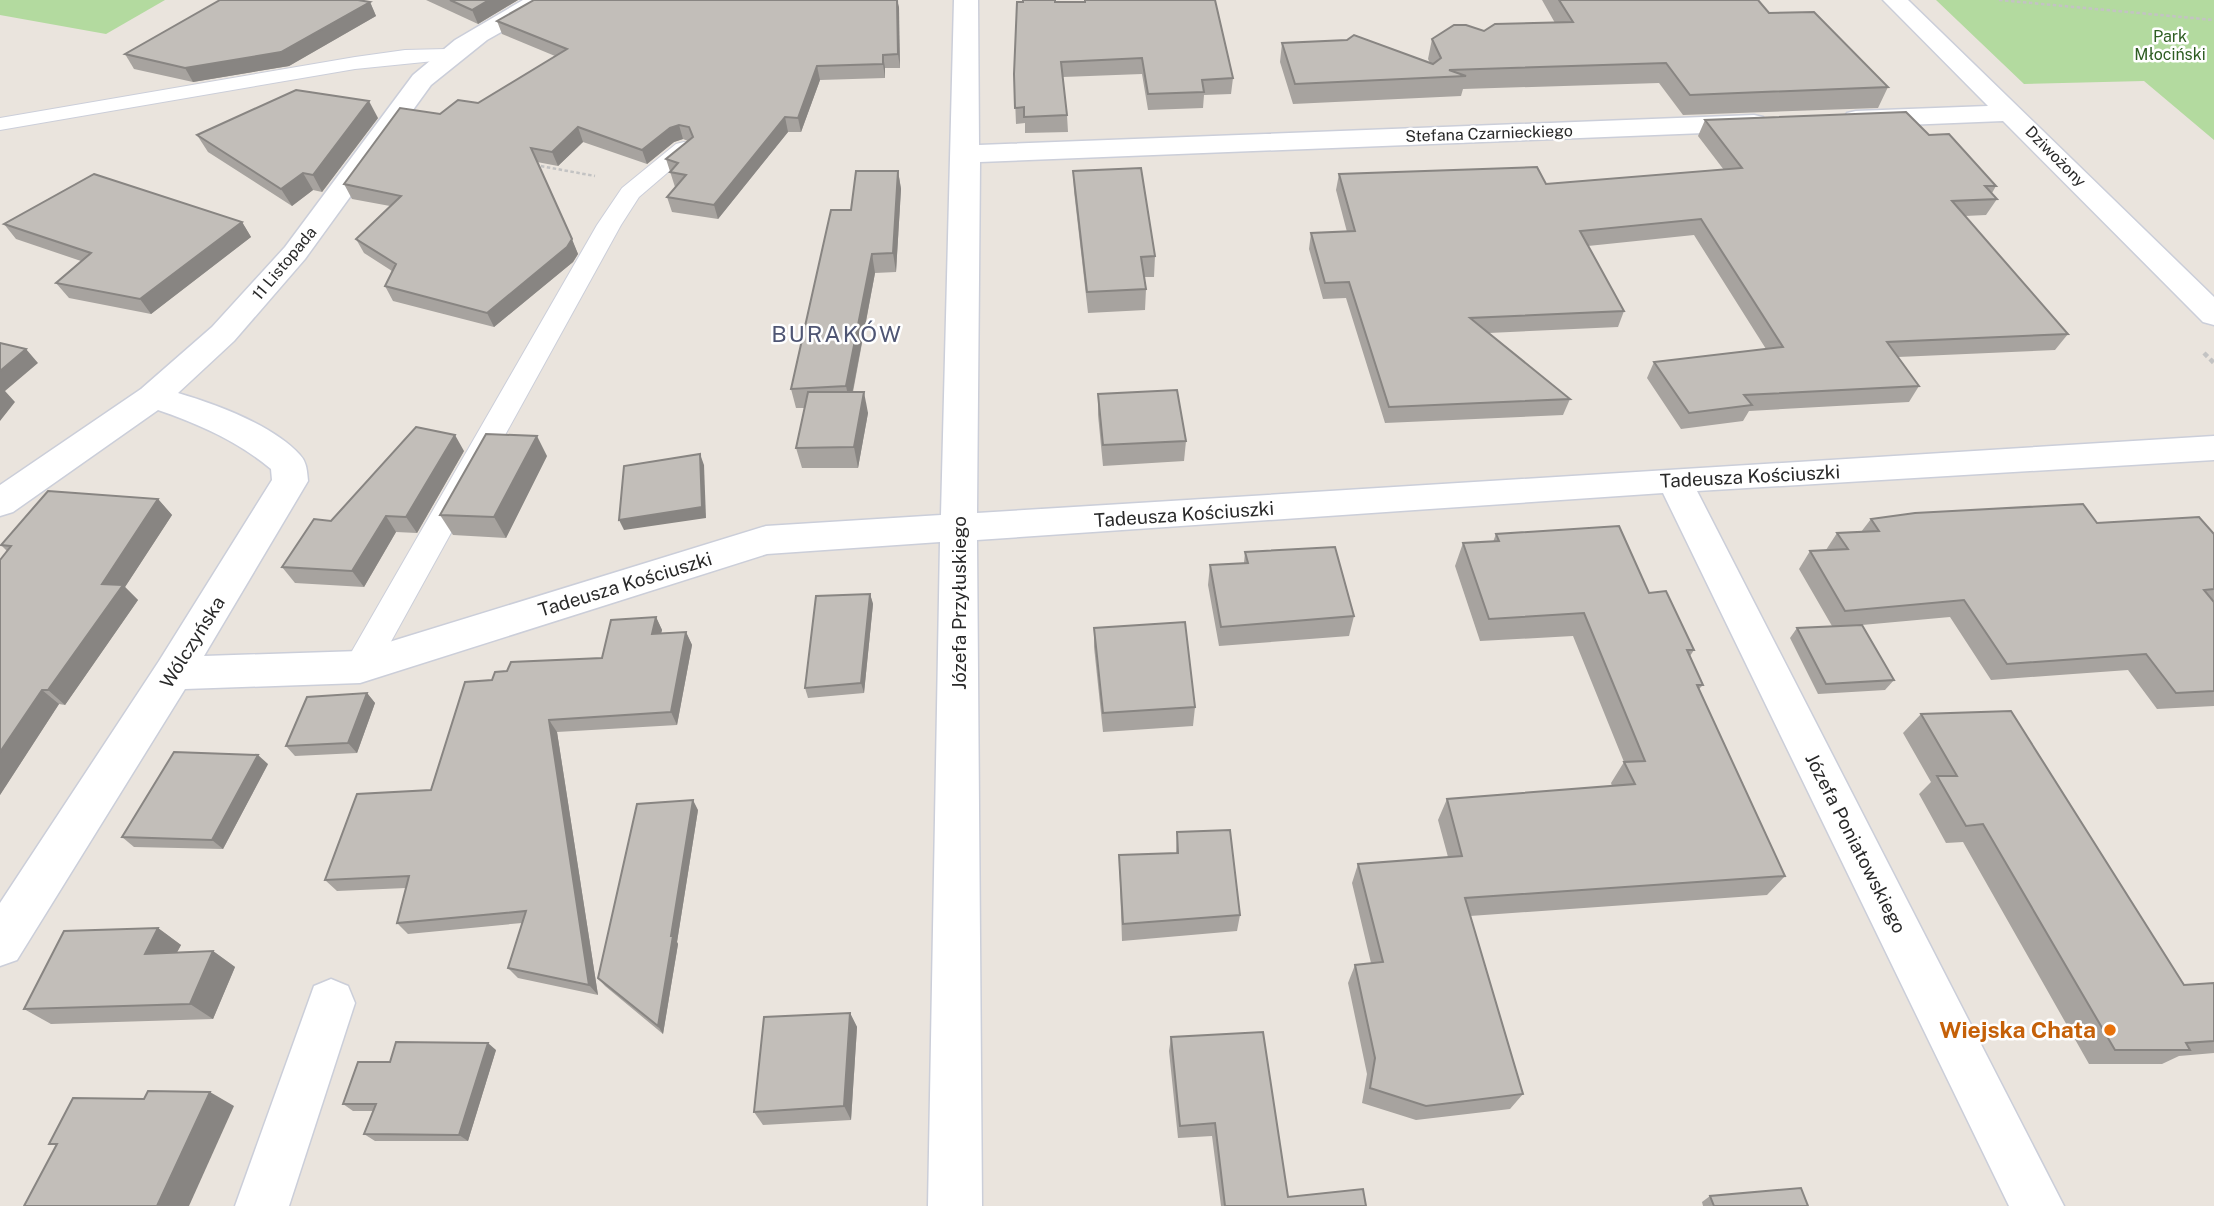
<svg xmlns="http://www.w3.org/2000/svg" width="2214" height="1206" font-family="'Public Sans',sans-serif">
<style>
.green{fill:#b3da9f}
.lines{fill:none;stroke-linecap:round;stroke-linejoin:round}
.lane-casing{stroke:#cbced9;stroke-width:2}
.street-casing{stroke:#cbced9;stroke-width:3}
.path-far1{stroke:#c3c3c3;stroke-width:2.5;stroke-dasharray:3.5 2.5;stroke-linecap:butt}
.path{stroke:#c3c3c3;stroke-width:4.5;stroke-dasharray:5 3.5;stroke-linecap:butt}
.lane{fill:#fff;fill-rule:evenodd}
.street{fill:#fff;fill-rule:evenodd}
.wall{fill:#a7a39f}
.shaded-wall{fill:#888582}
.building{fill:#c2beb9;stroke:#888582;stroke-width:2}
.food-dot{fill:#e8710a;stroke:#fff;stroke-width:2.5}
.labels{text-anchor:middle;stroke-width:5;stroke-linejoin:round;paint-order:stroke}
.far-park-label{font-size:16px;fill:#2e5d22;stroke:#fff}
.far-street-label{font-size:16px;fill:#292929;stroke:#fff}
.street-label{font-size:19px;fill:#292929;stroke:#fff}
.quarter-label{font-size:23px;letter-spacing:2px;fill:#4f5674;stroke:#fff}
.near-food-label{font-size:23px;font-weight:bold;fill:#c56008;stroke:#fff;text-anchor:end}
</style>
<rect width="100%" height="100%" fill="#eae4dd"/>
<g class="green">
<path d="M 0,0 L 165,0 L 106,34 L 0,15 Z"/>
<path d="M 1936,0 L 2214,0 L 2214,140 L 2144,81 L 2024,84 Z"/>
</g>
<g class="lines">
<g class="lane-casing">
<g id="lane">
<path d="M 447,49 L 454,51 L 457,55 L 454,59 L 355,69 L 0,130 L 0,118 L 355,57 L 405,50 Z"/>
<path d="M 684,142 L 692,144 L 695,149 L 639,197 L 621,225 L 372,676 L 360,680 L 348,676 L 344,667 L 348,658 L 597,225 L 622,188 L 676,144 Z"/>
</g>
</g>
<g class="street-casing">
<g id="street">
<path d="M 523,0 L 553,0 L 549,5 L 487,40 L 431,85 L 305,259 L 234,341 L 178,393 C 215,404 273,425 300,455 C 307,462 307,472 308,481 L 204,656 L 360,651 L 766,526 L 941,515 L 954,0 L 978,0 L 979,145 L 1754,115 L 1763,117 L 1767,123 L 1763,129 L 1754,131 L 980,162 L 977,513 L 2214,436 L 2214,460 L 1697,491 L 2064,1206 L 2009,1206 L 1663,493 L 977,540 L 982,1206 L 928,1206 L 940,542 L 767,554 L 360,683 L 185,689 L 17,960 L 0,966 L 0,903 L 159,661 L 272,480 L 271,469 C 237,441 199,424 158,410 L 13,512 L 0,516 L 0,485 L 141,389 L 212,327 L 285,247 L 413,75 L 455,40 Z"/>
<path d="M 1883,0 L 1908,0 L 2214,297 L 2214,325 L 2203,322 L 2003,121 L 1856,127 L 1847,125 L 1843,119 L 1847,113 L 1856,111 L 1988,106 Z"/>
<path d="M 331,979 L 348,986 L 355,1003 L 289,1206 L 235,1206 L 314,986 Z"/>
</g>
</g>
<g class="path-far1">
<path d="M 1999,0 L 2214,20"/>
<path d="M 535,165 L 595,176"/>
</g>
<path class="path" d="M 2204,353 L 2214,363"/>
<use href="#lane" class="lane"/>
<use href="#street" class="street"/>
</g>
<g class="wall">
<path d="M 426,0 L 518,0 L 478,24 Z"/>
<path d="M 534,0 L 898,0 L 900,68 L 885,68 L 885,78 L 820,80 L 801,132 L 788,132 L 718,219 L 672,212 L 667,197 L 676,187 L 675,187 L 666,159 L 688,141 L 683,139 L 674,142 L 647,164 L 583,142 L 558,166 L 537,162 L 578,254 L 573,262 L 494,327 L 393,301 L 385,286 L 392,271 L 364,253 L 356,239 L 390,206 L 352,199 L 344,184 L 440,114 L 478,103 L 555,56 L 502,34 L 497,21 Z"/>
<path d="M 1084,0 L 1215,0 L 1233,78 L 1231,94 L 1204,95 L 1203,108 L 1148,110 L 1142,74 L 1063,77 L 1067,115 L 1068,132 L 1025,133 L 1025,123 L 1016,124 L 1014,74 L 1055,2 L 1084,2 Z"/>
<path d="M 1542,0 L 1758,0 L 1769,13 L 1888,87 L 1878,108 L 1683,115 L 1659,83 L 1463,89 L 1461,96 L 1293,104 L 1280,62 L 1282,43 L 1430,63 L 1428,59 L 1432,39 L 1484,31 L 1555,23 Z"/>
<path d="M 370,2 L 376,16 L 289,66 L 193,82 L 134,69 L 125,54 Z"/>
<path d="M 378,118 L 322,192 L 313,190 L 292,206 L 208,152 L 197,135 Z"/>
<path d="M 1705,120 L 1929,135 L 1996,186 L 1992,193 L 1997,199 L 1986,215 L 1965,216 L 2068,334 L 2055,350 L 1898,357 L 1919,386 L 1909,402 L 1749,411 L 1743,421 L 1681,429 L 1647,378 L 1654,362 L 1766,349 L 1694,235 L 1588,246 L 1624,311 L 1618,327 L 1489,333 L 1570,399 L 1563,415 L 1385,423 L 1346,298 L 1323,299 L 1309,249 L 1311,233 L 1347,232 L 1336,190 L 1339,174 L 1546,184 L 1724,170 L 1698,136 Z"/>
<path d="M 898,171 L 901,189 L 896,272 L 875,273 L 853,392 L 868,413 L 858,468 L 802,468 L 796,448 L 805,408 L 796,408 L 791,389 L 851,210 Z"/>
<path d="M 1073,171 L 1155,256 L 1154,277 L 1144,277 L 1146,289 L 1145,310 L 1088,313 L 1074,191 Z"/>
<path d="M 242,222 L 251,237 L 151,314 L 69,298 L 56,283 L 81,261 L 16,239 L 4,224 Z"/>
<path d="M 1098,394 L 1186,441 L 1184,461 L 1103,466 L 1098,415 Z"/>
<path d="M 464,451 L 417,533 L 396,532 L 364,587 L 295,583 L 282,567 L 331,521 Z"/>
<path d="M 547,456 L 506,538 L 453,535 L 440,515 Z"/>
<path d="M 158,499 L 172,515 L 125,587 L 138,600 L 65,705 L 59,704 L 0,795 L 0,560 L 7,551 L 1,545 Z"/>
<path d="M 1871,519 L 2097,523 L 2214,534 L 2214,706 L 2157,709 L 2128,670 L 1991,680 L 1950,617 L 1862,625 L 1894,680 L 1885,690 L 1818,694 L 1790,638 L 1797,628 L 1832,626 L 1799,569 L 1810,551 L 1826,550 L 1837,533 L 1861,532 Z"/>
<path d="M 1496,534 L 1649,593 L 1694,650 L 1690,656 L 1703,685 L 1699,689 L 1785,876 L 1767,895 L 1470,916 L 1523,1094 L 1510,1109 L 1416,1120 L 1362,1103 L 1367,1074 L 1348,983 L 1355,965 L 1371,963 L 1352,883 L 1358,864 L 1448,857 L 1438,820 L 1447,799 L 1612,786 L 1611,783 L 1624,762 L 1573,636 L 1480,641 L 1455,566 L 1463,543 L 1493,542 Z"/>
<path d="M 1245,552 L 1354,616 L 1349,636 L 1219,646 L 1208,585 L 1210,565 L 1244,563 Z"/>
<path d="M 870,594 L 873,604 L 864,693 L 808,698 L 805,688 Z"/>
<path d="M 656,617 L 662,630 L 661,633 L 686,632 L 692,645 L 677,725 L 557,732 L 598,995 L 518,978 L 508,968 L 522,923 L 408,934 L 397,923 L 406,888 L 337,891 L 325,880 L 431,790 L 492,680 L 507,671 L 602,658 Z"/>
<path d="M 1094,628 L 1195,707 L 1193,726 L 1103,732 L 1094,647 Z"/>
<path d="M 367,693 L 375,703 L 357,753 L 295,756 L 286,746 Z"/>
<path d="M 1921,714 L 2184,985 L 2214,983 L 2214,1053 L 2179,1056 L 2162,1064 L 2089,1064 L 1963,842 L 1946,843 L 1919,794 L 1931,782 L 1903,733 Z"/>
<path d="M 268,764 L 223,849 L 134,847 L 122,837 Z"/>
<path d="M 698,810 L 677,942 L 678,944 L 663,1034 L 605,986 L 598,978 Z"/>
<path d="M 1177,832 L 1240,915 L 1237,931 L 1122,941 L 1119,855 L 1176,853 Z"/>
<path d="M 158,928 L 181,945 L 177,952 L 213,951 L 235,967 L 213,1019 L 51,1024 L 24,1009 Z"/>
<path d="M 850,1013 L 857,1027 L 851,1120 L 763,1125 L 754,1112 Z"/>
<path d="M 1171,1037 L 1288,1197 L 1366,1206 L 1221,1206 L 1212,1136 L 1178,1138 L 1169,1051 Z"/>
<path d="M 496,1050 L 468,1141 L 375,1141 L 364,1134 L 373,1111 L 353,1111 L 343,1104 L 390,1062 Z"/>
<path d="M 1710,1196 L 1808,1206 L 1703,1206 L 1702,1202 Z"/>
</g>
<g class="shaded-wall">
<path d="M 489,0 L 518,0 L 478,24 L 472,10 Z"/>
<path d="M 897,0 L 899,7 L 900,68 L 898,54 Z"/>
<path d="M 370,2 L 376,16 L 289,66 L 193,82 L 185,68 Z"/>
<path d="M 883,55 L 885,68 L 885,78 L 883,64 Z"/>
<path d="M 817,66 L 820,80 L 801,132 L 798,118 Z"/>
<path d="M 369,101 L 378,118 L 322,192 L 313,175 Z"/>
<path d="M 785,117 L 788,132 L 718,219 L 714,205 Z"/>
<path d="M 679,125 L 683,139 L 674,142 L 647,164 L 642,150 L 670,128 Z"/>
<path d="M 578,127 L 583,142 L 558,166 L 552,152 Z"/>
<path d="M 898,171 L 901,189 L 896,272 L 893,253 Z"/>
<path d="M 303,173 L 313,190 L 292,206 L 281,189 Z"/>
<path d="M 242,222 L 251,237 L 151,314 L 140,299 Z"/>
<path d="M 572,239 L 578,254 L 573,262 L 494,327 L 487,313 Z"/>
<path d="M 872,254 L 875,273 L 850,405 L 846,386 Z"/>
<path d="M 26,349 L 38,363 L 5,391 L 15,402 L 0,421 L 0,371 Z"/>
<path d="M 864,392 L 868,413 L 858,468 L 854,447 Z"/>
<path d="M 455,435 L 464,451 L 417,533 L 406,517 Z"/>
<path d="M 537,436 L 547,456 L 506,538 L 494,517 Z"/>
<path d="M 700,454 L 704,465 L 706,518 L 624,530 L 619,520 Z"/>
<path d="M 158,499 L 172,515 L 125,587 L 138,600 L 65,705 L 48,690 L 102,584 Z"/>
<path d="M 386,516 L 396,532 L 364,587 L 352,571 Z"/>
<path d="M 870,594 L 873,604 L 864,693 L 861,683 Z"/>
<path d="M 656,617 L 662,630 L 658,647 L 652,634 Z"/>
<path d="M 686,632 L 692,645 L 677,725 L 671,712 Z"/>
<path d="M 42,690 L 59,704 L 0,795 L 0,752 Z"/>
<path d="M 367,693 L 375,703 L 357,753 L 348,743 Z"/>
<path d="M 549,720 L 557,732 L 598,995 L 589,985 Z"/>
<path d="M 258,755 L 268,764 L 223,849 L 212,840 Z"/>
<path d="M 693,800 L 698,810 L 677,942 L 678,944 L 663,1034 L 658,1026 L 671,936 Z"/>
<path d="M 158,928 L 181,945 L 168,969 L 145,954 Z"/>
<path d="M 213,951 L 235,967 L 213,1019 L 190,1004 Z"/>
<path d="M 850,1013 L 857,1027 L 851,1120 L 844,1106 Z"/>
<path d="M 488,1043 L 496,1050 L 468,1141 L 459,1135 Z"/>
<path d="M 210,1092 L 234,1106 L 189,1206 L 157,1206 Z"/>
</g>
<g class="building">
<path d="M 220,0 L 358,0 L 370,2 L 281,52 L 185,68 L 125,54 Z"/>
<path d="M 450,0 L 489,0 L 472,10 Z"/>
<path d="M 534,0 L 897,0 L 898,54 L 883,55 L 883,64 L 817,66 L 798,118 L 785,117 L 714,205 L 667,197 L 686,175 L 670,172 L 678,163 L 666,159 L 693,137 L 689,127 L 679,125 L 670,128 L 642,150 L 578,127 L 552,152 L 531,148 L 572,239 L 567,247 L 487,313 L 385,286 L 396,264 L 356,239 L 401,196 L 344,184 L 400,108 L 440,114 L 458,100 L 478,103 L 567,49 L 497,21 Z"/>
<path d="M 1023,0 L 1055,0 L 1055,2 L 1085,2 L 1085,0 L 1215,0 L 1233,78 L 1202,80 L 1204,92 L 1148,94 L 1142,58 L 1061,62 L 1067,115 L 1024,117 L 1024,107 L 1015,108 L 1014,74 L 1017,2 L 1023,2 Z"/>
<path d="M 1559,0 L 1758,0 L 1769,13 L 1814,12 L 1888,87 L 1690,95 L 1666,63 L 1449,70 L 1466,76 L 1295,84 L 1282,43 L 1347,40 L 1354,35 L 1433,64 L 1441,58 L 1432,39 L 1454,25 L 1466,25 L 1484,31 L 1495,24 L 1573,22 Z"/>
<path d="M 296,90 L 369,101 L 313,175 L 303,173 L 281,189 L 197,135 Z"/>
<path d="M 1906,112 L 1929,135 L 1949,134 L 1996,186 L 1985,186 L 1997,199 L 1952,201 L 2068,334 L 1887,342 L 1919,386 L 1744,395 L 1752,405 L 1689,413 L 1654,362 L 1783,347 L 1701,219 L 1580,231 L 1624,311 L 1470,318 L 1570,399 L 1389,407 L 1349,282 L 1325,283 L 1311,233 L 1355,231 L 1339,174 L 1537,167 L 1546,184 L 1742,168 L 1705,120 Z"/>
<path d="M 1141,168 L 1155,256 L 1141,257 L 1146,289 L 1087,292 L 1073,171 Z"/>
<path d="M 856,171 L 898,171 L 893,253 L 872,254 L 846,386 L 791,389 L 831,210 L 851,210 Z"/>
<path d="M 94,174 L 242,222 L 140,299 L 56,283 L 91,253 L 4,224 Z"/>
<path d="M 0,343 L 26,349 L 0,371 Z"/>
<path d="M 1177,390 L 1186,441 L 1103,445 L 1098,394 Z"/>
<path d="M 808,392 L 864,392 L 854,447 L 796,448 Z"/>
<path d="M 416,427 L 455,435 L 406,517 L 386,516 L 352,571 L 282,567 L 314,519 L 331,521 Z"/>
<path d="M 486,434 L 537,436 L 494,517 L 440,515 Z"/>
<path d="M 700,454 L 702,507 L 619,520 L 624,466 Z"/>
<path d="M 48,491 L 158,499 L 102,584 L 123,585 L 48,690 L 42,690 L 0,752 L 0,560 L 11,546 L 1,545 Z"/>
<path d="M 2083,504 L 2097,523 L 2199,517 L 2214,534 L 2214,589 L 2204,590 L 2214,602 L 2214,691 L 2176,693 L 2146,654 L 2007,664 L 1964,600 L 1845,611 L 1810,551 L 1848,549 L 1837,533 L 1879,531 L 1871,519 L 1915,513 Z"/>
<path d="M 1619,526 L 1649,593 L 1666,591 L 1694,650 L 1687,650 L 1703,685 L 1697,685 L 1785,876 L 1465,898 L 1523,1094 L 1426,1106 L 1370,1088 L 1375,1058 L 1355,965 L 1383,962 L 1358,864 L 1462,856 L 1447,799 L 1635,784 L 1624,762 L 1645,761 L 1584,613 L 1489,619 L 1463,543 L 1499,541 L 1496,534 Z"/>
<path d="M 1335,547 L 1354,616 L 1221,627 L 1210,565 L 1248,563 L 1245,552 Z"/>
<path d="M 870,594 L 861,683 L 805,688 L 816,596 Z"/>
<path d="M 656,617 L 652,634 L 686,632 L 671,712 L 549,720 L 589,985 L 508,968 L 526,911 L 397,923 L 409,876 L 325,880 L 357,794 L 431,790 L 465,682 L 492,680 L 495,672 L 507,671 L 511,662 L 602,658 L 611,620 Z"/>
<path d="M 1185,622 L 1195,707 L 1103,713 L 1094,628 Z"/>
<path d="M 1862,625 L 1894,680 L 1826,684 L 1797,628 Z"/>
<path d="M 367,693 L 348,743 L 286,746 L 307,697 Z"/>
<path d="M 2011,711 L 2184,985 L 2214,983 L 2214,1041 L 2186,1043 L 2190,1050 L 2115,1050 L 1983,824 L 1966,826 L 1937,776 L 1957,776 L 1921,714 Z"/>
<path d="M 174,752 L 258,755 L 212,840 L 122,837 Z"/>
<path d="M 693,800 L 671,936 L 673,936 L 658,1026 L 598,978 L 637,804 Z"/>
<path d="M 1230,830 L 1240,915 L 1123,924 L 1119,855 L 1178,853 L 1177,832 Z"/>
<path d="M 158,928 L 145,954 L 213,951 L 190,1004 L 24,1009 L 64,931 Z"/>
<path d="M 850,1013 L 844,1106 L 754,1112 L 764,1017 Z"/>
<path d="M 1263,1032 L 1288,1197 L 1363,1189 L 1366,1206 L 1225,1206 L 1215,1123 L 1180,1126 L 1171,1037 Z"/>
<path d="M 396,1042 L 488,1043 L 459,1135 L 364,1134 L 376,1104 L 343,1104 L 358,1062 L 390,1062 Z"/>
<path d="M 148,1091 L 210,1092 L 157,1206 L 24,1206 L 57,1144 L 49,1144 L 73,1098 L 144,1099 Z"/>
<path d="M 1801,1188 L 1808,1206 L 1714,1206 L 1710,1196 Z"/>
</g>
<circle class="food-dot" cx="2110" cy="1030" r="7"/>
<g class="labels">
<g class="far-park-label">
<text x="2170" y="42">Park<tspan x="2170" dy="18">Młociński</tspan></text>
</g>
<g class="far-street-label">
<text transform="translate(1489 133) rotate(-2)" y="6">Stefana Czarnieckiego</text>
<text transform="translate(2056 156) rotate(45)" y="6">Dziwożony</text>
<text transform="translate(284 263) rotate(-50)" y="6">11 Listopada</text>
</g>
<g class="street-label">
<text transform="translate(1750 476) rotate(-3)" y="7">Tadeusza Kościuszki</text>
<text transform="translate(1184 514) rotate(-4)" y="7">Tadeusza Kościuszki</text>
<text transform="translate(625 584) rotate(-17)" y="7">Tadeusza Kościuszki</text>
<text transform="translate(959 603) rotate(-90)" y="7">Józefa Przyłuskiego</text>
<text transform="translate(192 642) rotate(-58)" y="7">Wólczyńska</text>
<text transform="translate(1856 843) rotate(63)" y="7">Józefa Poniatowskiego</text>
</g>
<g class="quarter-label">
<text x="837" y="342">BURAKÓW</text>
</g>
<g class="near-food-label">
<text x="2096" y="1038">Wiejska Chata</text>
</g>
</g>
</svg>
